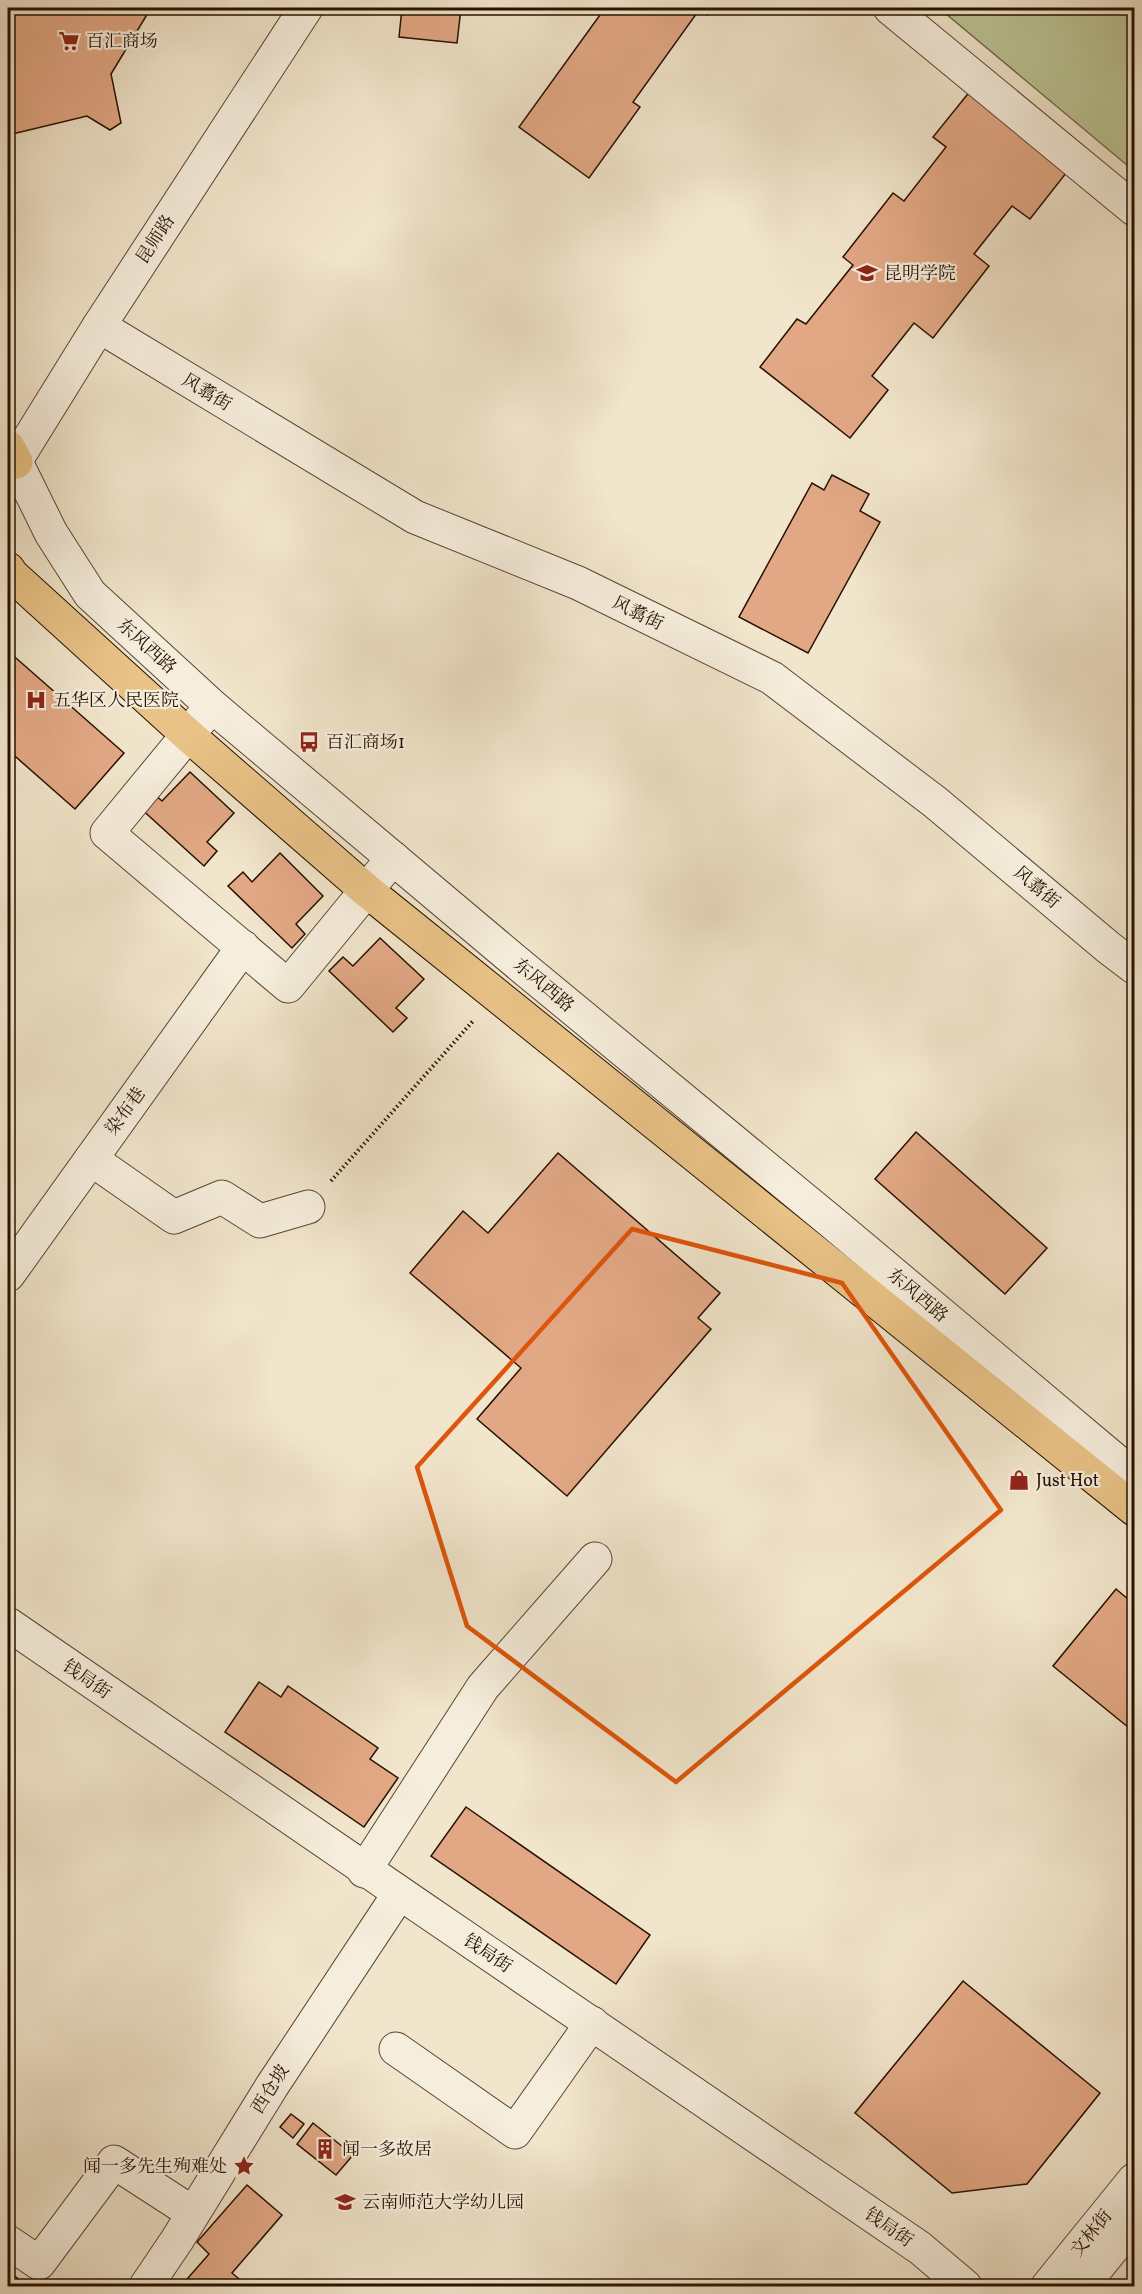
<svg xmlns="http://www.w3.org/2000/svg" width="1142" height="2294" font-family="Vollkorn,'Noto Serif SC',serif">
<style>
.green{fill:#bcc496;stroke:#716a4b;stroke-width:1.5}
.building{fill:#e2a885;stroke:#261000;stroke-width:1.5}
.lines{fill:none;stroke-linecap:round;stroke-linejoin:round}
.minor-casing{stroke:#594533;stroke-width:35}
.major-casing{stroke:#261000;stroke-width:35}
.path{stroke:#261000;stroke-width:4;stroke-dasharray:1.5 3;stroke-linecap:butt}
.minor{stroke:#f6eedd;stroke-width:33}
.major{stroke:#e8c286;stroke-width:33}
.marked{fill:none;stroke:#de550b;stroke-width:4.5;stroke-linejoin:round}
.labels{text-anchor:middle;stroke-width:4.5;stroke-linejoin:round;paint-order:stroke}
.poi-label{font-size:18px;fill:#261000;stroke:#f6eedd;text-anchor:start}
.street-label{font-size:18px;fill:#261000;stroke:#f6eedd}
</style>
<rect width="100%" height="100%" fill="#f1e5cb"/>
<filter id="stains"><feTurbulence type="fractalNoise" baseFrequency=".00333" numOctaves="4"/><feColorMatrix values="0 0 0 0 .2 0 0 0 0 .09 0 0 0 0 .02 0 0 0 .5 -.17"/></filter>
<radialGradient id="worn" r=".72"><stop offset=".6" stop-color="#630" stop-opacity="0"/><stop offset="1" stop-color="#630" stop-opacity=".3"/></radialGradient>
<path class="green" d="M 939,8 L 1134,8 L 1134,171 Z"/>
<g class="building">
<path d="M 8,8 L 151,8 L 111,74 L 121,123 L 110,130 L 87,116 L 8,135 Z"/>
<path d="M 402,8 L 461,8 L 457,43 L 399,37 Z"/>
<path d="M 605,8 L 713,8 L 707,15 L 699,10 L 633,102 L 640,107 L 589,178 L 519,127 Z"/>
<path d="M 975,85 L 1074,163 L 1030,219 L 1012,206 L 974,254 L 989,266 L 933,338 L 914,323 L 872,376 L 888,390 L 850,438 L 760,367 L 797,319 L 806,324 L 853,265 L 843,257 L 893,193 L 904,201 L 946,147 L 933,137 Z"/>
<path d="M 832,475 L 869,494 L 860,511 L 880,522 L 808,653 L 739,617 L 812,483 L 824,490 Z"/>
<path d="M 8,651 L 124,753 L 75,809 L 8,750 Z"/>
<path d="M 190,772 L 234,813 L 207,842 L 217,851 L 204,866 L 138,806 L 152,792 L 162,801 Z"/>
<path d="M 280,853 L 323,896 L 296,924 L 305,934 L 292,948 L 228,886 L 243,872 L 252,882 Z"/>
<path d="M 380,938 L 424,979 L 396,1008 L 407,1018 L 393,1032 L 329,971 L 343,957 L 353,966 Z"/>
<path d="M 916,1132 L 1047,1248 L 1005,1294 L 875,1179 Z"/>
<path d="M 558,1153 L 720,1293 L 698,1318 L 711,1329 L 567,1496 L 477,1419 L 521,1368 L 410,1273 L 463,1211 L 488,1233 Z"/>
<path d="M 1116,1589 L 1134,1604 L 1134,1732 L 1053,1666 Z"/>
<path d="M 259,1682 L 281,1697 L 288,1686 L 378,1748 L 370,1759 L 398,1778 L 364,1827 L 225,1732 Z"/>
<path d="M 466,1807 L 650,1935 L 616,1984 L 431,1856 Z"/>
<path d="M 963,1981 L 1100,2093 L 1027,2184 L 952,2193 L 855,2113 Z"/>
<path d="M 291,2114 L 304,2124 L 293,2138 L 280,2127 Z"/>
<path d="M 313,2123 L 353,2155 L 336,2175 L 297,2144 Z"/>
<path d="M 247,2185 L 282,2215 L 232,2273 L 245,2284 L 243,2286 L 181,2286 L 209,2254 L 197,2242 Z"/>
<path d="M 8,2271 L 21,2281 L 17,2286 L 8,2286 Z"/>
</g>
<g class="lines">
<g class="minor-casing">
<g id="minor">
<path d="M 890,8 L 1134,209"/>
<path d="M 99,326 L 415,517 L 578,583 L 772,678 L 935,802 L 1109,948 L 1134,967"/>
<path d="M 16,462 L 51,533 L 90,594 L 212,706 L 521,966 L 834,1224 L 1134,1476"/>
<path d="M 8,473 L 99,326 L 306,8"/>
<path d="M 205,714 L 107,833 L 288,986 L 393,858"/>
<path d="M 91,1159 L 174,1217 L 222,1197 L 260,1221 L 308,1207"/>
<path d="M 8,1275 L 243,947"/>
<path d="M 8,1624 C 311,1834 616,2039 920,2248 L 965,2286"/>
<path d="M 364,1871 L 483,1687 L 595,1559"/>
<path d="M 396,2049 L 515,2132 L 592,2023"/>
<path d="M 8,2242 L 39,2263 L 114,2162 L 182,2206"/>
<path d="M 146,2286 L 177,2240 L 272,2086 L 399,1894"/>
<path d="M 1048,2286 L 1134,2180"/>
<path d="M 1082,2286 L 1134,2222"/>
</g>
</g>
<g class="major-casing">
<g id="major">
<path d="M 8,447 L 16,462"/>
<path d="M 8,569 L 12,575 L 188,735 L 366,890 L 1134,1509"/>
</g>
</g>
<path class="path" d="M 331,1181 L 473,1021"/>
<use href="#minor" class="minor"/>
<use href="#major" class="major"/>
</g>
<path class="marked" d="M 632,1229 L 842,1283 L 1001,1510 L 676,1782 L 467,1626 L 417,1467 Z"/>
<defs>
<g id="supermarket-bare" transform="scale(1.62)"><path d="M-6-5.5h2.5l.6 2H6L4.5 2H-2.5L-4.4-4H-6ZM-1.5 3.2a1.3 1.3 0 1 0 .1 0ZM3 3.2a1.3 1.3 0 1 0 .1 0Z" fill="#8f2418" stroke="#f6eedd" stroke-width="2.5" paint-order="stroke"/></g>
<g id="university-bare" transform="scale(1.62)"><path d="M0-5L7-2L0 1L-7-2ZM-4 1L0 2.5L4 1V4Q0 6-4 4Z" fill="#8f2418" stroke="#f6eedd" stroke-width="2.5" paint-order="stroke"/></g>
<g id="hospital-bare" transform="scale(1.62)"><path d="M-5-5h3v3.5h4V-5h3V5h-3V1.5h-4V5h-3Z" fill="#8f2418" stroke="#f6eedd" stroke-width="2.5" paint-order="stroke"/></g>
<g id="bus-bare" transform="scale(1.62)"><path d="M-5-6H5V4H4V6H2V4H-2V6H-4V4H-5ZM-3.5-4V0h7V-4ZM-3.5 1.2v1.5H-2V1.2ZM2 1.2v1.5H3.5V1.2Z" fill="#8f2418" stroke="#f6eedd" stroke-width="2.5" paint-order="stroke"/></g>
<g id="shop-bare" transform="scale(1.62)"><path d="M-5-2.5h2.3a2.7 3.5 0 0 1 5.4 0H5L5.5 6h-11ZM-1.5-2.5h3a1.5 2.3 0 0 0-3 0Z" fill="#8f2418" stroke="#f6eedd" stroke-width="2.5" paint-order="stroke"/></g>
<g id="building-bare" transform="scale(1.62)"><path d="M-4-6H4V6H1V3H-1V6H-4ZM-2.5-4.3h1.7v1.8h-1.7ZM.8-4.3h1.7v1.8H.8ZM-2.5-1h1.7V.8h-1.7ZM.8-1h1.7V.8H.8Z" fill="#8f2418" stroke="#f6eedd" stroke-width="2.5" paint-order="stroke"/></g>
<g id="sight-bare" transform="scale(1.62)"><path d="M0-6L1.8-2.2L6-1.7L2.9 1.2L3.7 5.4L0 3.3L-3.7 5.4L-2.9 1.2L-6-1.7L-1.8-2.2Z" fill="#8f2418" stroke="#f6eedd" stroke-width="2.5" paint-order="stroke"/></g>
<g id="school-bare" transform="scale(1.62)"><path d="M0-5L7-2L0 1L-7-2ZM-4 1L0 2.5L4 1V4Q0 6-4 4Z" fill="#8f2418" stroke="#f6eedd" stroke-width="2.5" paint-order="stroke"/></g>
</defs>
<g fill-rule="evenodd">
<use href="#supermarket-bare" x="69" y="41"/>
<use href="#university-bare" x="867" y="273"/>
<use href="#hospital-bare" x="36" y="700"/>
<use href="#bus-bare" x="309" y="742"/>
<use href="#shop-bare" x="1019" y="1480"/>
<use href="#building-bare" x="325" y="2149"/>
<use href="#sight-bare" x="244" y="2166"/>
<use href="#school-bare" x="345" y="2202"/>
</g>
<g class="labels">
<g class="poi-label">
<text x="86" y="47">百汇商场</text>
<text x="884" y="279">昆明学院</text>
<text x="53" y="706">五华区人民医院</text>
<text x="326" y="748">百汇商场1</text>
<text x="1036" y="1486">Just Hot</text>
<text x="342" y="2155">闻一多故居</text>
<text x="227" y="2172" text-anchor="end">闻一多先生殉难处</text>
<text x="362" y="2208">云南师范大学幼儿园</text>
</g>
<g class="street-label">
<text transform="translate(155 239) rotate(-57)" y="6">昆师路</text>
<text transform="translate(207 392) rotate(31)" y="6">风翥街</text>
<text transform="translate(638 613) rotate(26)" y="6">风翥街</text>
<text transform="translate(147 646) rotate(42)" y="6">东风西路</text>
<text transform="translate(1037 887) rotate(40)" y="6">风翥街</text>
<text transform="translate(544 985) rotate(40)" y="6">东风西路</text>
<text transform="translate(125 1111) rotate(-54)" y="6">染布巷</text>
<text transform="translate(918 1295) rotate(40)" y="6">东风西路</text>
<text transform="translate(87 1679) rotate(35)" y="6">钱局街</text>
<text transform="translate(488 1953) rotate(34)" y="6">钱局街</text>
<text transform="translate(270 2089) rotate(-58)" y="6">西仓坡</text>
<text transform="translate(889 2227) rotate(35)" y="6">钱局街</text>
<text transform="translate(1091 2233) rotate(-51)" y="6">文林街</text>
</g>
</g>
<rect width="1142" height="2294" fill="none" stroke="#f1e5cb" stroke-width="30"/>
<rect x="9" y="9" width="1124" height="2276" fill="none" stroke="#261000" stroke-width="3"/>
<rect x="15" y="15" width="1112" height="2264" fill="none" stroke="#261000" stroke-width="1.5"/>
<rect width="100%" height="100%" filter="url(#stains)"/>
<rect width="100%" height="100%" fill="url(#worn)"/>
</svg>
